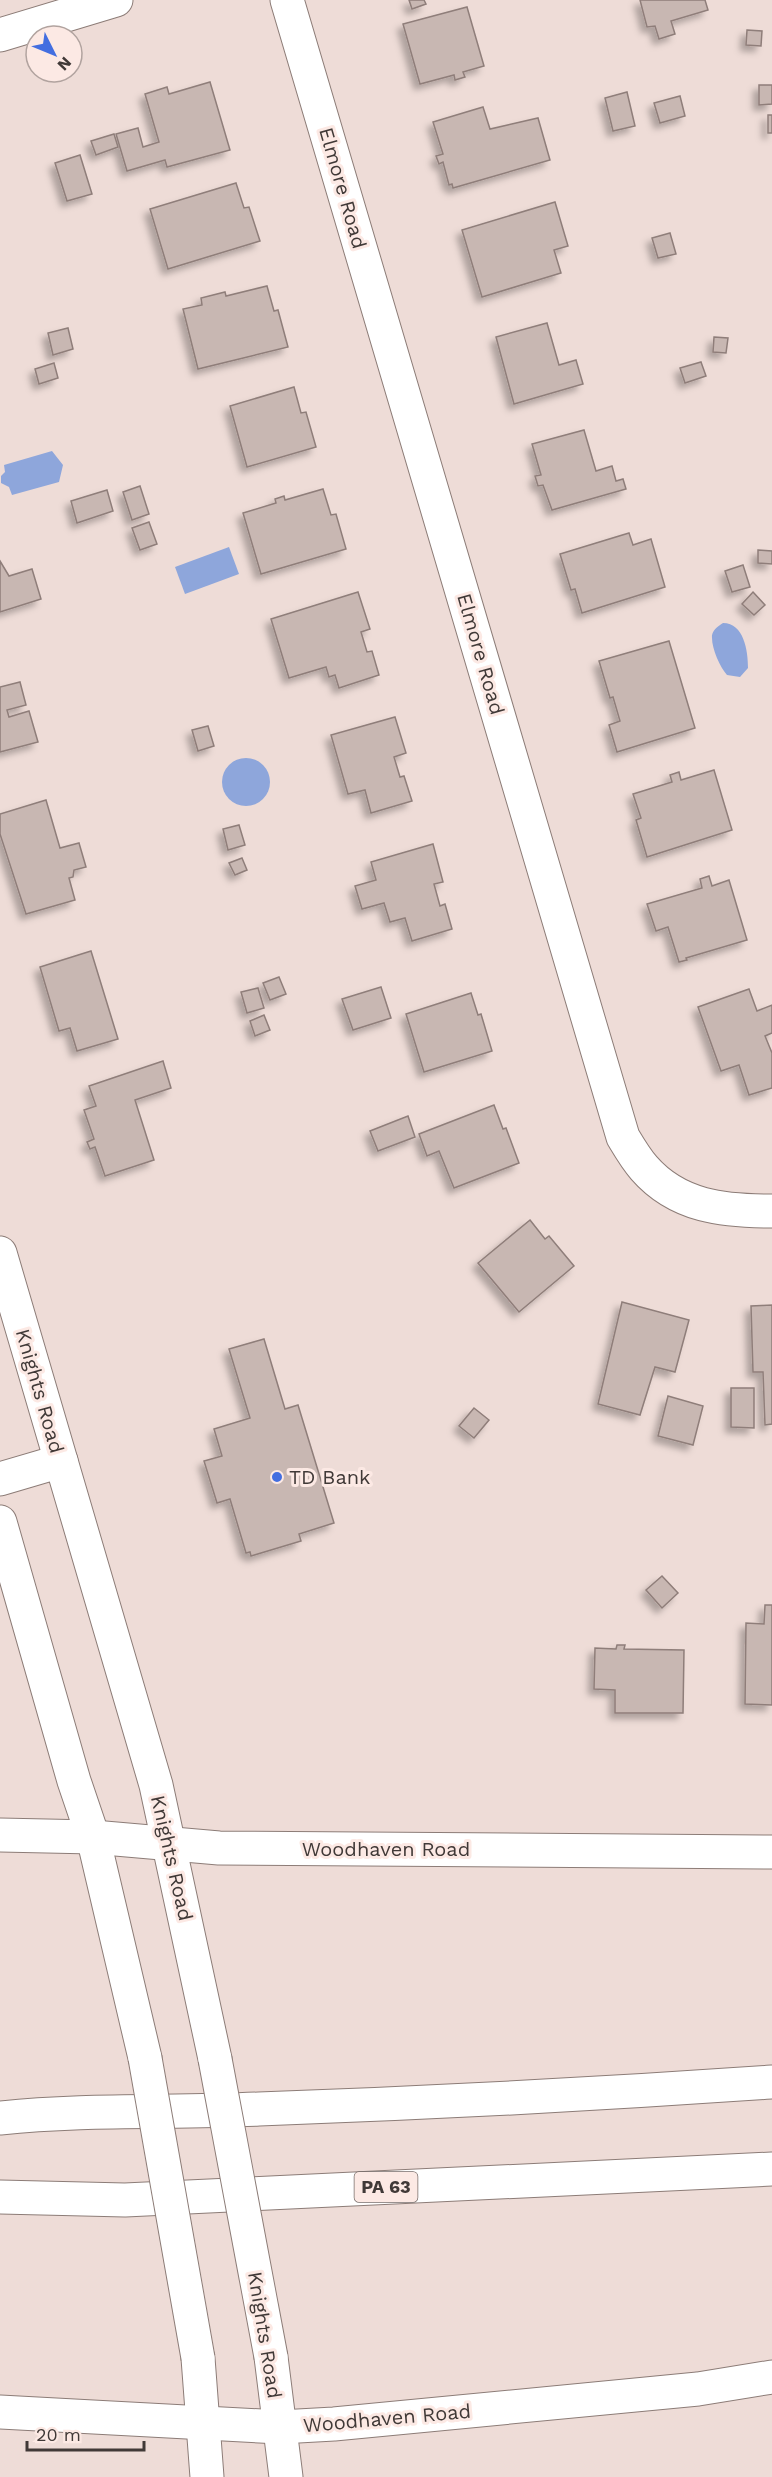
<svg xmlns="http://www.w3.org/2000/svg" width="772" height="2477" font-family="'Work Sans',sans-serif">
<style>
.water{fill:#8ea6db}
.building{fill:#c8b7b2;stroke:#8f7e7a;stroke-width:1.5;filter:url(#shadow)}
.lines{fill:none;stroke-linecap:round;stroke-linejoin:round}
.street-casing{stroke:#8c7c77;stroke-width:35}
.secondary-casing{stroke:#8c7c77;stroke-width:35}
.primary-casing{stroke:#8c7c77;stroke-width:35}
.highway-casing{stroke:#8c7c77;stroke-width:35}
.street{stroke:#fff;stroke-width:33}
.secondary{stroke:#fff;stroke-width:33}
.primary{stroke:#fff;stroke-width:33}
.highway{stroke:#fff;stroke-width:33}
.primary-bridge-casing{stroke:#8c7c77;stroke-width:35;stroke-linecap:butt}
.primary-bridge{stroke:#fff;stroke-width:33}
.poi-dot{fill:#436ee0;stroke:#fce9e4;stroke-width:2}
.labels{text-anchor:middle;stroke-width:6;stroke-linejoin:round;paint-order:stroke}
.shield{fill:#fce9e4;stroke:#786e6b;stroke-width:1.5}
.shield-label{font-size:18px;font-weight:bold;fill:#403937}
.street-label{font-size:20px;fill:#403937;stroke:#fce9e4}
.poi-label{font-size:20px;fill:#403937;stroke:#fce9e4;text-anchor:start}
</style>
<defs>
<filter id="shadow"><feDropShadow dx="-5.5" dy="5.5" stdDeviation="3" flood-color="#0004"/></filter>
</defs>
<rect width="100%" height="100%" fill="#eedcd7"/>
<g class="water">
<path d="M 52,451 L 63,465 L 59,482 L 12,495 L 9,487 L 1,483 L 1,476 L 5,472 L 4,465 Z"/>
<path d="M 229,547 L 239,574 L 185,594 L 175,567 Z"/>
<path d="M 723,623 C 744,623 748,651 748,668 L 740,677 L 727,675 C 720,667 712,649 712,638 C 711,631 718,626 723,623 Z"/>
<circle cx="246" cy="782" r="24"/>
</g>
<g class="building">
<path d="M 409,0 L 424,0 L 426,4 L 412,9 Z"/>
<path d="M 640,0 L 705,0 L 708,10 L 671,21 L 675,34 L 659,39 L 655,26 L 647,27 Z"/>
<path d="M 467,7 L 484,66 L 463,72 L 465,77 L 455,80 L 454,75 L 420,84 L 403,24 Z"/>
<path d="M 747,30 L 762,31 L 761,46 L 746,45 Z"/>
<path d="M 210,82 L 230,150 L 167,167 L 165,160 L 127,171 L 116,134 L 138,128 L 143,147 L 159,142 L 145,94 L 167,87 L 169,94 Z"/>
<path d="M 759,85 L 772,85 L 772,104 L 759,105 Z"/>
<path d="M 627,92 L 635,126 L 613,131 L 605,98 Z"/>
<path d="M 680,96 L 685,116 L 660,123 L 654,103 Z"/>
<path d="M 483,107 L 490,129 L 538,118 L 550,160 L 453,188 L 452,184 L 449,185 L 443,162 L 439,164 L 436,156 L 443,154 L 433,122 Z"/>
<rect x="768" y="115" width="4" height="18"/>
<path d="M 114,134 L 118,147 L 96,155 L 91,141 Z"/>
<path d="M 80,155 L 92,194 L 67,201 L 55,163 Z"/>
<path d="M 236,183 L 244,208 L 249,207 L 260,241 L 168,269 L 150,209 Z"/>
<path d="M 555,202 L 568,246 L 554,250 L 561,273 L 482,297 L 462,230 Z"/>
<path d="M 670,233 L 676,254 L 658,258 L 652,238 Z"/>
<path d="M 267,286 L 274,311 L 278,310 L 288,347 L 198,369 L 183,309 L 202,305 L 201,298 L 225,292 L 226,296 Z"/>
<path d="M 547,323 L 559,365 L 576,360 L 583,384 L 514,404 L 496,337 Z"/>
<path d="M 68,328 L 73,349 L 53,355 L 48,333 Z"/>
<path d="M 714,337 L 728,338 L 726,353 L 713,352 Z"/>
<path d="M 701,362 L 706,376 L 685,383 L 680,368 Z"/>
<path d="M 54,363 L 58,378 L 39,384 L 35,369 Z"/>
<path d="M 294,387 L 301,413 L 306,412 L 316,447 L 247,467 L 230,406 Z"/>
<path d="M 584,430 L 596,471 L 612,466 L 616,481 L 623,479 L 626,489 L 552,510 L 543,485 L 538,486 L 535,476 L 541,475 L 532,444 Z"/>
<path d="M 140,486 L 149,514 L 132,520 L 123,492 Z"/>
<path d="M 323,489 L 331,515 L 336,514 L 346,549 L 261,574 L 243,513 L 276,503 L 275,499 L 284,496 L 285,500 Z"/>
<path d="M 107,490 L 113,511 L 77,523 L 71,501 Z"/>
<path d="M 149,522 L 157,544 L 140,550 L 132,528 Z"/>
<path d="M 629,533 L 633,545 L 651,539 L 665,587 L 582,613 L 575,589 L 571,590 L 560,554 Z"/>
<path d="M 758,550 L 772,551 L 772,564 L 758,563 Z"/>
<path d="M 0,561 L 9,576 L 32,569 L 41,599 L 0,612 Z"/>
<path d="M 743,565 L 750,587 L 732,592 L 725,571 Z"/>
<path d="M 358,592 L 370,629 L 361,632 L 367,652 L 372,651 L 379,675 L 339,688 L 335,675 L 329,677 L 326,667 L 289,678 L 271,619 Z"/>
<path d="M 753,592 L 765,605 L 754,615 L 742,604 Z"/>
<path d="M 669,641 L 695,728 L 617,752 L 609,725 L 620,721 L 613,697 L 610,698 L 599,661 Z"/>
<path d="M 20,682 L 26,705 L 7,710 L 9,717 L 29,711 L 38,742 L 0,752 L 0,687 Z"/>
<path d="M 395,717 L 406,753 L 394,757 L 400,777 L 404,776 L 412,801 L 371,813 L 365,790 L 348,794 L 331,735 Z"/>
<path d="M 208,726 L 214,746 L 198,751 L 192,730 Z"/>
<path d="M 714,770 L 732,830 L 647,857 L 636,820 L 641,818 L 633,794 L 672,782 L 670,775 L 679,772 L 681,780 Z"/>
<path d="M 46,800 L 60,848 L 79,843 L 86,867 L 74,870 L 73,877 L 69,878 L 75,900 L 26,914 L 0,834 L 0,814 Z"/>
<path d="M 239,825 L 245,845 L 228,850 L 223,829 Z"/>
<path d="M 433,844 L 443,882 L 434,884 L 440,906 L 445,904 L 452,929 L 412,941 L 405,918 L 390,922 L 384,903 L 362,909 L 355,886 L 376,880 L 371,862 Z"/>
<path d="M 242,858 L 247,870 L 235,875 L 229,863 Z"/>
<path d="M 709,876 L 712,886 L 729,880 L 747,940 L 686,958 L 687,960 L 679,962 L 668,927 L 656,931 L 647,904 L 702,888 L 700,879 Z"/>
<path d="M 91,951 L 118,1039 L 77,1051 L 70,1028 L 59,1031 L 40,967 Z"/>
<path d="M 279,977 L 286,994 L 270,1000 L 263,983 Z"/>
<path d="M 381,987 L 391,1018 L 353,1030 L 342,999 Z"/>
<path d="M 258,988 L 264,1008 L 247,1013 L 241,992 Z"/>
<path d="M 749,989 L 757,1011 L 772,1005 L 772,1033 L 765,1036 L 772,1053 L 772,1088 L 749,1095 L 739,1065 L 721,1071 L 698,1007 Z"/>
<path d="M 471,993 L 478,1015 L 481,1014 L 492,1051 L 424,1072 L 406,1014 Z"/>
<path d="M 264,1015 L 270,1030 L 255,1036 L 250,1021 Z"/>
<path d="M 163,1061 L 171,1088 L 135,1100 L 154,1160 L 105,1176 L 95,1147 L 90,1149 L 87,1142 L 94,1139 L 84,1110 L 96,1106 L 89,1086 Z"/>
<path d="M 494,1105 L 503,1129 L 506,1128 L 519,1163 L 454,1188 L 439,1151 L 427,1156 L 419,1134 Z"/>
<path d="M 408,1116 L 415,1137 L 378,1151 L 370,1131 Z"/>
<path d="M 530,1220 L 545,1239 L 549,1236 L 574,1266 L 519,1312 L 478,1263 Z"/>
<path d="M 622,1302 L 689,1320 L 675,1372 L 655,1367 L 640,1415 L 598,1404 Z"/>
<path d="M 772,1305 L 772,1424 L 765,1425 L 763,1372 L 753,1372 L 751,1306 Z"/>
<path d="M 264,1339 L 285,1409 L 298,1405 L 334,1523 L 299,1534 L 301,1541 L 251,1556 L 250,1552 L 246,1553 L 230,1499 L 217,1503 L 204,1461 L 222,1456 L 214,1429 L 250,1418 L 229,1349 Z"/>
<path d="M 731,1388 L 754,1388 L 754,1428 L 731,1427 Z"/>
<path d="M 668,1396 L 703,1406 L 693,1445 L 658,1436 Z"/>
<path d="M 474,1408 L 489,1420 L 474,1438 L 459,1426 Z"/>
<path d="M 662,1576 L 678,1593 L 662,1608 L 646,1590 Z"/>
<path d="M 765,1605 L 772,1605 L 772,1705 L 745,1704 L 746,1623 L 764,1624 Z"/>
<path d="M 617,1645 L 625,1645 L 624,1649 L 684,1650 L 683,1713 L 615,1713 L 615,1690 L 594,1689 L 595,1648 L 616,1649 Z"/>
</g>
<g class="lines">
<g class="street-casing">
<path id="street" d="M 287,0 L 623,1137 C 629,1147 636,1159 644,1168 C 678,1207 724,1211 772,1211"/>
</g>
<g class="secondary-casing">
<path id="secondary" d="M 0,35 L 116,0"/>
</g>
<g class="primary-casing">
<g id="primary">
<path d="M 0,1253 L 156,1785 L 215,2059"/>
<path d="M 0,1479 L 61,1461"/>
<path d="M 0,1522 L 74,1781 L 93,1837 L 145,2058"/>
<path d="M 0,1835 L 93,1837 L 219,1848 L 772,1852"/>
<path d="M 271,2357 L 286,2477"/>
<path d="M 198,2358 L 207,2477"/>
<path d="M 0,2412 L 280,2427 L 334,2424 L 698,2389 L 772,2377"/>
</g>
</g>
<g class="highway-casing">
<g id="highway">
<path d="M 0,2118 C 86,2109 172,2113 259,2109 C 430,2103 601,2094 772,2082"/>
<path d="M 0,2197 L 125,2200 L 772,2169"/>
</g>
</g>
<use href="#street" class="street"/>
<use href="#secondary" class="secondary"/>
<use href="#primary" class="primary"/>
<use href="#highway" class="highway"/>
<g class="primary-bridge-casing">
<g id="primary-bridge">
<path d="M 145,2058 L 198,2358"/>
<path d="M 215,2059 L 271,2357"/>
</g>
</g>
<use href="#primary-bridge" class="primary-bridge"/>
</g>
<circle class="poi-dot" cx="277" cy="1477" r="6"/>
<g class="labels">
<rect class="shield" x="354.5" y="2172" width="63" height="30" rx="4.5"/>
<g class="shield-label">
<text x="386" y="2193">PA 63</text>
</g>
<g class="street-label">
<text transform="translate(343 188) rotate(74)" y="7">Elmore Road</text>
<text transform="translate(481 654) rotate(74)" y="7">Elmore Road</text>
<text transform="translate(40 1391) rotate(74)" y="7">Knights Road</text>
<text x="386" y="1856">Woodhaven Road</text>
<text transform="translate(172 1858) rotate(77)" y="7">Knights Road</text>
<text transform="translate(265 2335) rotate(81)" y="7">Knights Road</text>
<text transform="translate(387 2418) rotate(-5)" y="7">Woodhaven Road</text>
</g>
<g class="poi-label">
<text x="289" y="1484">TD Bank</text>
</g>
</g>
<g transform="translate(54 54) rotate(133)"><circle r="28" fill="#fce9e4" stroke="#b1a39f" stroke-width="1.5"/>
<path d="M0-4.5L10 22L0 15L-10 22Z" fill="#436ee0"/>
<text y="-9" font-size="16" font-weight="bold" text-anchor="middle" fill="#403937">N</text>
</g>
<path d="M27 2441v9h117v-9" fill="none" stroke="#403937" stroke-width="3"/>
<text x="36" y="2441" font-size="18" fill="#403937" stroke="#fce9e4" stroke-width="4.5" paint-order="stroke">20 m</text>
</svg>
